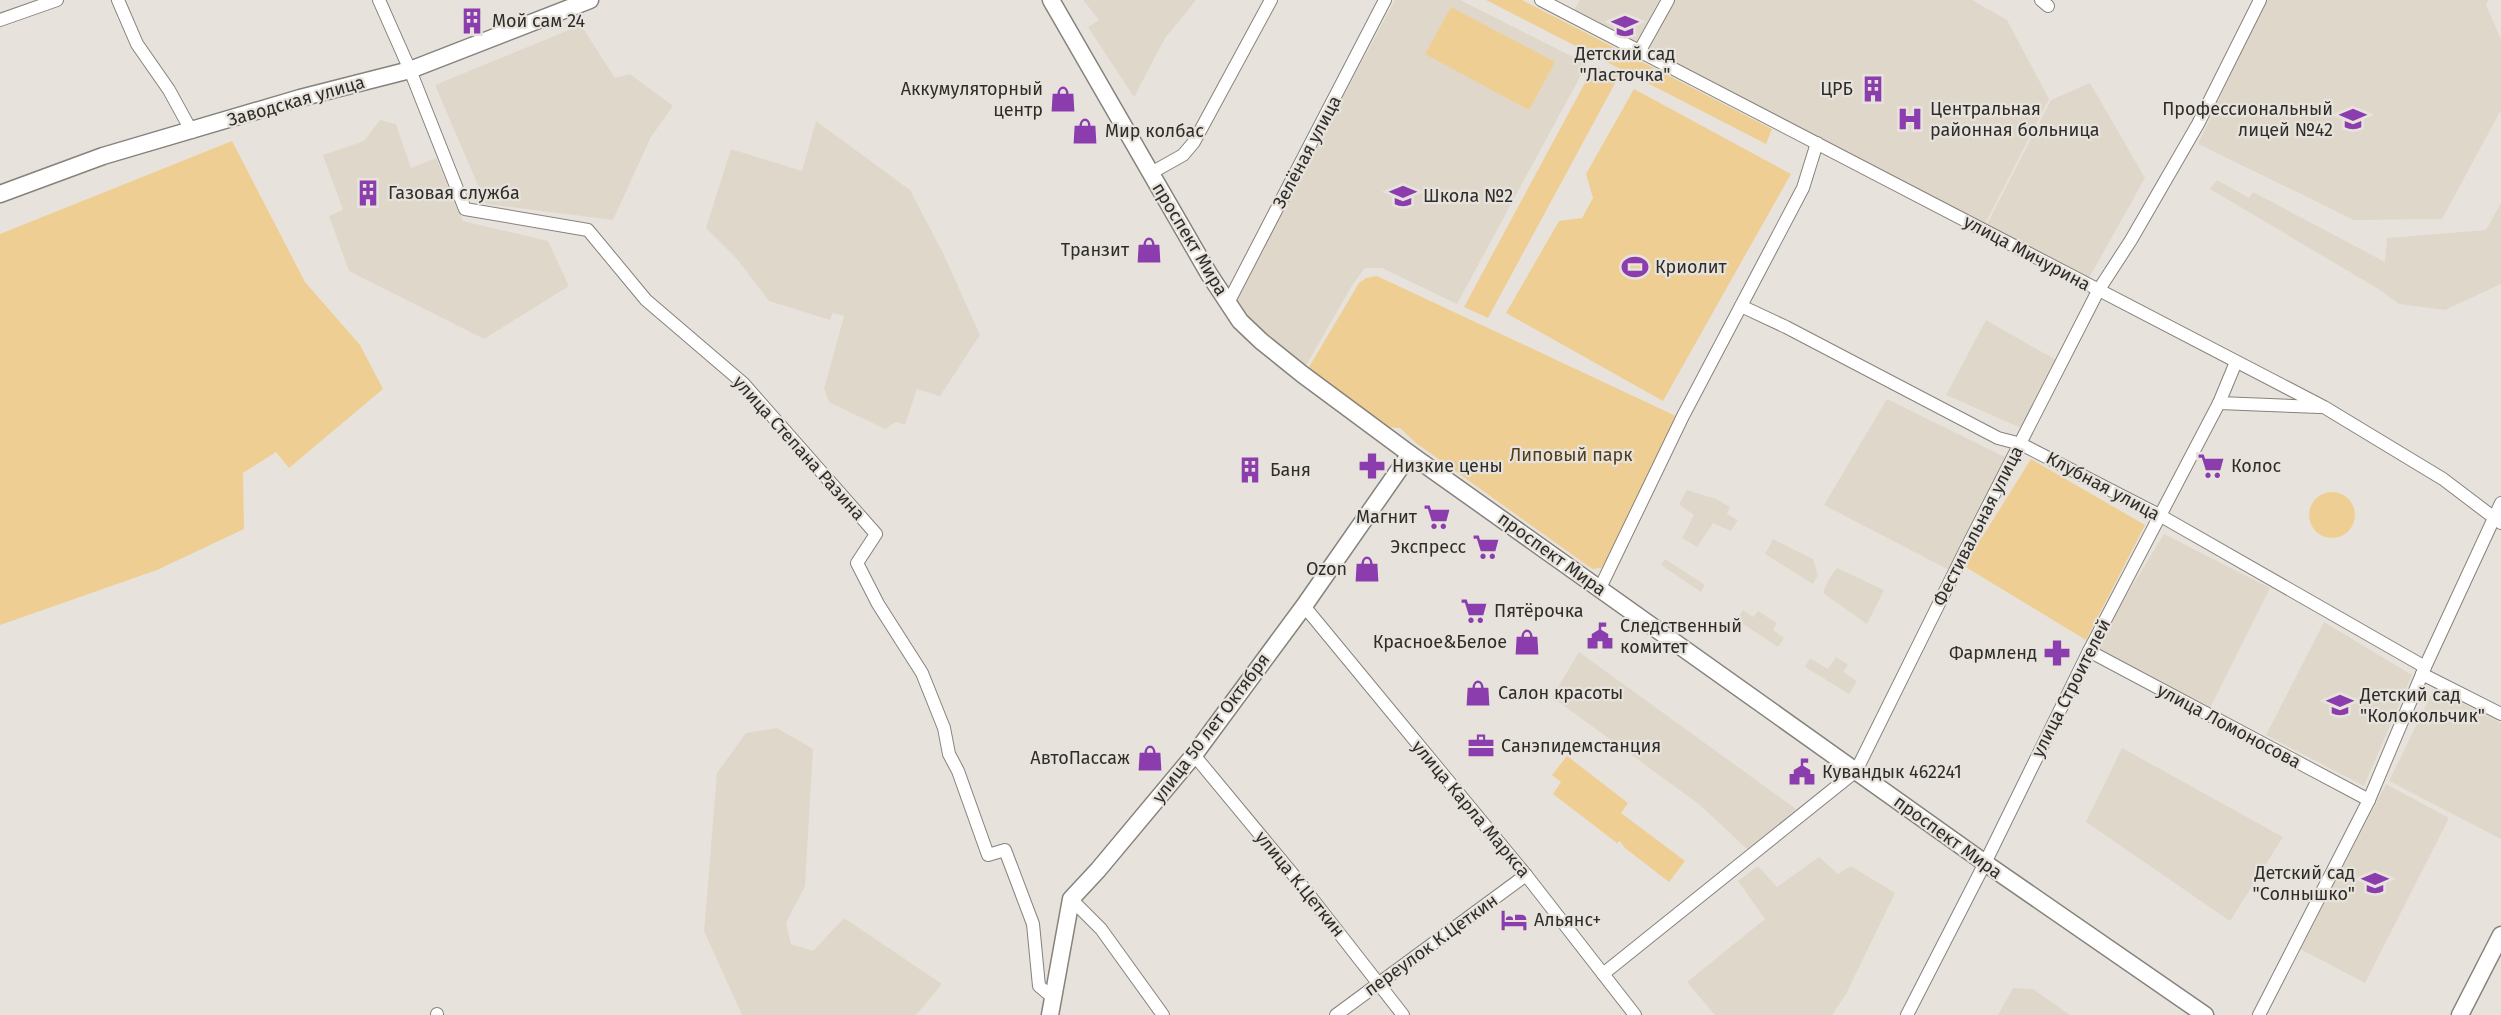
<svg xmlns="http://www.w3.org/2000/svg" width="2501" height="1015" font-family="'Fira Sans',sans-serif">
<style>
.built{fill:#dfd8ca}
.green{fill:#efce93}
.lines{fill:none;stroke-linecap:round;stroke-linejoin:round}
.street-casing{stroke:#86827c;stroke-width:14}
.secondary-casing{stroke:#86827c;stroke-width:19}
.street{stroke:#fff;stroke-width:12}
.secondary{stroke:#fff;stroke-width:16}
.labels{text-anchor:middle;stroke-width:4.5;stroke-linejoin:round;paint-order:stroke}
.poi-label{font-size:18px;fill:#2e2d2a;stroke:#e7e3dc;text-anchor:start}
.street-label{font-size:18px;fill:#2e2d2a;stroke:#e7e3dc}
.park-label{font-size:18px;fill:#503d1a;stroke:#e7e3dc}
</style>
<rect width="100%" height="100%" fill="#e7e3dc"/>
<g class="built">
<path d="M 1083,0 L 1196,0 L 1165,38 L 1134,97 L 1088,27 L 1099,20 Z"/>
<path d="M 1395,0 L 1460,0 L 1587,64 L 1457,304 L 1382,268 L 1365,268 L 1353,284 L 1304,369 L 1265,339 L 1233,302 Z"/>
<path d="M 1580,0 L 1659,0 L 1637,42 L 1574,10 Z"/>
<path d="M 1673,0 L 1972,0 L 2007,20 L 2049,99 L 1985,224 L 1645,49 Z"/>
<path d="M 2266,0 L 2488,0 L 2486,5 L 2501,39 L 2501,110 L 2442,219 L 2354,220 L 2198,144 Z"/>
<path d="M 581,25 L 615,78 L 630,74 L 673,106 L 651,137 L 613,220 L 486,204 L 435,85 Z"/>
<path d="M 2090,83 L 2145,178 L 2089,278 L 1987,224 L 2051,100 Z"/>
<path d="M 380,120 L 396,124 L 411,168 L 436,158 L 463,221 L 548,241 L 569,286 L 484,339 L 349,271 L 329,216 L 343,210 L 323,155 L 364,141 Z"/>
<path d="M 816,121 L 910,190 L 943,253 L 980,335 L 940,396 L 917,389 L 905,425 L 896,422 L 885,429 L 829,402 L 824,389 L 844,316 L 833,313 L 830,320 L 769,301 L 737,259 L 706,228 L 731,149 L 802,171 Z"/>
<path d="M 2217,180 L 2249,198 L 2253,192 L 2385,262 L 2387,238 L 2486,230 L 2501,203 L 2501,284 L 2445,310 L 2399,304 L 2380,290 L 2210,189 Z"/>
<path d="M 1986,320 L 2056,360 L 2021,428 L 1946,395 Z"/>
<path d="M 1887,399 L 2007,458 L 1949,570 L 1824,505 Z"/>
<path d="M 1687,490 L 1716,499 L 1730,507 L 1727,514 L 1738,520 L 1731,531 L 1713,523 L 1697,547 L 1682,538 L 1694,515 L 1679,504 Z"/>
<path d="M 2164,534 L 2270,588 L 2208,712 L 2093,650 Z"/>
<path d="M 1773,539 L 1813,559 L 1818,575 L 1813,584 L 1765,554 Z"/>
<path d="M 1665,559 L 1705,585 L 1701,592 L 1661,565 Z"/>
<path d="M 1837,568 L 1884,590 L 1867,624 L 1823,593 L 1829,579 Z"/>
<path d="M 1743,610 L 1753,617 L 1758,611 L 1777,623 L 1773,630 L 1784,638 L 1778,647 L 1737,620 Z"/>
<path d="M 2324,622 L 2412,675 L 2364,786 L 2266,735 Z"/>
<path d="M 1579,652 L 1796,809 L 1748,850 L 1700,805 L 1552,697 Z"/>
<path d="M 1836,657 L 1848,665 L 1843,672 L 1857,681 L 1849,694 L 1805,667 L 1810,658 L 1828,669 Z"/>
<path d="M 2434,689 L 2501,723 L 2501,839 L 2389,781 Z"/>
<path d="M 777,728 L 813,749 L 805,886 L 786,923 L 791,944 L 813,951 L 844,918 L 942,984 L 916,1015 L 742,1015 L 704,931 L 717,773 L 746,733 Z"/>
<path d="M 2122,748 L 2283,837 L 2230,921 L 2086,822 Z"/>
<path d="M 2386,784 L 2449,818 L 2365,983 L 2300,949 Z"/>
<path d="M 1819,857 L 1838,874 L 1851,866 L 1895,893 L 1846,994 L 1832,1015 L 1715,1015 L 1687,982 L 1765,919 L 1738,881 L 1758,866 L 1777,887 Z"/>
<path d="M 2013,988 L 2033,989 L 2070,1015 L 1998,1015 Z"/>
</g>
<g class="green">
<path d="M 1486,0 L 1522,0 L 1772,129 L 1766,144 Z"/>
<path d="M 1451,7 L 1555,62 L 1529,110 L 1425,54 Z"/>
<path d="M 1594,66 L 1619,76 L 1488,318 L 1464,307 Z"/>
<path d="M 1634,89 L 1791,174 L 1663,401 L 1506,313 L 1559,221 L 1582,218 L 1593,198 L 1586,174 Z"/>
<path d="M 232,141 L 305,282 L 360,345 L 383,389 L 289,468 L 276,452 L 243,473 L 244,529 L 157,570 L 0,625 L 0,234 Z"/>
<path d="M 1377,276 L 1678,417 L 1606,567 L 1593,569 L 1588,566 L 1416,443 L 1400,428 L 1381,427 L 1306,372 L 1359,283 L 1366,278 Z"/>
<path d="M 2031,459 L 2145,525 L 2086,640 L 1964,566 Z"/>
<circle cx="2332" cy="515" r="23"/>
<path d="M 1567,756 L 1628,803 L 1621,813 L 1685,861 L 1669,882 L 1625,848 L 1620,841 L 1617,843 L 1553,794 L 1561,782 L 1552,775 Z"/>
</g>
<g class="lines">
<g class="street-casing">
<g id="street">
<path d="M 118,0 L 137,44 L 169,90 L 192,132"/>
<path d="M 379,0 L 410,70 L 465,209 L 588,230 L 646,300 L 743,383 L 876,534 L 857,563 L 878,604 L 922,673 L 944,728 L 949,754 L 958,771 L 988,855 L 1005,850 L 1033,924 L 1039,986 L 1052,997"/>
<path d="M 1541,0 L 2324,407 L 2443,479 L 2501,523"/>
<path d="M 2041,0 L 2048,6"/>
<path d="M 0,20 L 57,0"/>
<path d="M 1639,52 L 1668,0"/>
<path d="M 1151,173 L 1183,155 L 1194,142 L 1271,0"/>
<path d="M 1228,303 L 1385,0"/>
<path d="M 1741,306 L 1786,327 L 1998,438 L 2021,444 L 2161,516 L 2425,667"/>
<path d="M 2219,403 L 2320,407"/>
<path d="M 1600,588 L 1683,416 L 1803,188 L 1817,143"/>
<path d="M 1304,606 L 1526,875 L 1635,1015"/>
<path d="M 2089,651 L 2369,800"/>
<path d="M 2422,674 L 2501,714"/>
<path d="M 1194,755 L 1296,878 L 1403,1015"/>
<path d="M 1071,899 L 1101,929 L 1163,1015"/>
<path d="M 1603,974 L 1856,771 L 1966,549 L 2098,291 L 2131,240 L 2198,124 L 2260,0"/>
<path d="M 437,1014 L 437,1015"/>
<path d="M 1336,1015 L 1526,875"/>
<path d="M 1907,1015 L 1985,863 L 2089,651 L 2219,403 L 2236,362"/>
<path d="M 2259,1015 L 2369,800 L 2425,667 L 2501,503"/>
</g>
</g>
<g class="secondary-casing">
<g id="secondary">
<path d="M 1051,0 L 1209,274 L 1240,321 L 1261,341 L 1302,374 L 1410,454 L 1985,863 L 2205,1015"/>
<path d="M 0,194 L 103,156 L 300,98 L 410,70 L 590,0"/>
<path d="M 1050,1015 L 1071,899 L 1098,870 L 1194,755 L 1304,606 L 1410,454"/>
<path d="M 2460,1015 L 2501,935"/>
</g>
</g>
<use href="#street" class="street"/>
<use href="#secondary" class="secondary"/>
</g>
<defs>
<g id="building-bare" transform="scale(2.07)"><path d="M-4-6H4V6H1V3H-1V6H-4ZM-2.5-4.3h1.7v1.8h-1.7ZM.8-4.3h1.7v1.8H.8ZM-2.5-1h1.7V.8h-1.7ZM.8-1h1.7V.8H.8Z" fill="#8c3dad" stroke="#e7e3dc" stroke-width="2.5" paint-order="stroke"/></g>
<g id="school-bare" transform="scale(2.07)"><path d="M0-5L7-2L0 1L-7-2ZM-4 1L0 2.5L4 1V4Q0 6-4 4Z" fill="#8c3dad" stroke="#e7e3dc" stroke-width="2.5" paint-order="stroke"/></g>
<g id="shop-bare" transform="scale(2.07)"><path d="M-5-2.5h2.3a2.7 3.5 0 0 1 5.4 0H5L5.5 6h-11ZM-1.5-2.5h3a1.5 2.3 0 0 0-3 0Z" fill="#8c3dad" stroke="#e7e3dc" stroke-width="2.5" paint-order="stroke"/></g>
<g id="hospital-bare" transform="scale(2.07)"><path d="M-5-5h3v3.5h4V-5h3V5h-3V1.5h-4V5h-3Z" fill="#8c3dad" stroke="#e7e3dc" stroke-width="2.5" paint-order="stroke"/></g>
<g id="stadium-bare" transform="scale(2.07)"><path d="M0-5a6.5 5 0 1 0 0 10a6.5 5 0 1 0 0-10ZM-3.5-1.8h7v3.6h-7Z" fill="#8c3dad" stroke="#e7e3dc" stroke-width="2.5" paint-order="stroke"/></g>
<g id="pharmacy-bare" transform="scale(2.07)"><path d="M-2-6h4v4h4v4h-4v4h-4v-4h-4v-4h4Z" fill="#8c3dad" stroke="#e7e3dc" stroke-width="2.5" paint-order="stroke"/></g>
<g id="supermarket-bare" transform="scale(2.07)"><path d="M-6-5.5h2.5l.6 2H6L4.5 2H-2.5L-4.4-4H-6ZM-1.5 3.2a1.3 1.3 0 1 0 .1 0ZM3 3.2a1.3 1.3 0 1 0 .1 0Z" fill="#8c3dad" stroke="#e7e3dc" stroke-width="2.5" paint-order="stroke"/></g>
<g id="civic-bare" transform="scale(2.07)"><path d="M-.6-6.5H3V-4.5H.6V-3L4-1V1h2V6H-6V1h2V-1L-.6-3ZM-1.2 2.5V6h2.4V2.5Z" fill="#8c3dad" stroke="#e7e3dc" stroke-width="2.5" paint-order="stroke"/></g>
<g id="office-bare" transform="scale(2.07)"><path d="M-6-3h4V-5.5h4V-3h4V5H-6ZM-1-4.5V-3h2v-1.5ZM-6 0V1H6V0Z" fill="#8c3dad" stroke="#e7e3dc" stroke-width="2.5" paint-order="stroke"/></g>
<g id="hotel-bare" transform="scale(2.07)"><path d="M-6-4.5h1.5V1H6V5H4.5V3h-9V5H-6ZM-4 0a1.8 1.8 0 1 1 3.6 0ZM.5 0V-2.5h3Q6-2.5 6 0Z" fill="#8c3dad" stroke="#e7e3dc" stroke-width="2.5" paint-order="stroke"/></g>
</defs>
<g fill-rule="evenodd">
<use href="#building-bare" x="472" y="21"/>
<use href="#school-bare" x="1625" y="26"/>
<use href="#building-bare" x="1873" y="89"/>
<use href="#shop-bare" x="1063" y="99"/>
<use href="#hospital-bare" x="1910" y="119"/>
<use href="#school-bare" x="2353" y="119"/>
<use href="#shop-bare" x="1085" y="131"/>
<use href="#building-bare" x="368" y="193"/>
<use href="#school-bare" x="1403" y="196"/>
<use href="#shop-bare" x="1149" y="250"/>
<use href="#stadium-bare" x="1635" y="267"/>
<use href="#pharmacy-bare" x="1372" y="466"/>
<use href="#supermarket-bare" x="2211" y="466"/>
<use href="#building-bare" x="1250" y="470"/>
<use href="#supermarket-bare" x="1437" y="517"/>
<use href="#supermarket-bare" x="1486" y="547"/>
<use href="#shop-bare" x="1367" y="569"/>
<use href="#supermarket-bare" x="1474" y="611"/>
<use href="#civic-bare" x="1600" y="636"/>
<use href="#shop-bare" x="1527" y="642"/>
<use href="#pharmacy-bare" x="2057" y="653"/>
<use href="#shop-bare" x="1478" y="693"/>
<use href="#school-bare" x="2340" y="705"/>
<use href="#office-bare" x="1481" y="746"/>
<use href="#shop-bare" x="1150" y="758"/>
<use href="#civic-bare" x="1802" y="772"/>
<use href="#school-bare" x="2375" y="883"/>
<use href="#hotel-bare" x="1514" y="920"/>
</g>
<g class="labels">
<g class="poi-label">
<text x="492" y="27">Мой сам 24</text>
<text x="1625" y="60" text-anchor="middle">Детский сад<tspan x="1625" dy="21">"Ласточка"</tspan></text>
<text x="1043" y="95" text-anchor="end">Аккумуляторный<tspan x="1043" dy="21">центр</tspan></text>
<text x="1853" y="95" text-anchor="end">ЦРБ</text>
<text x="1930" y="115">Центральная<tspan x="1930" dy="21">районная больница</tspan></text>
<text x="2333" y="115" text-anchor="end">Профессиональный<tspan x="2333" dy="21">лицей №42</tspan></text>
<text x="1105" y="137">Мир колбас</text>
<text x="388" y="199">Газовая служба</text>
<text x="1423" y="202">Школа №2</text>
<text x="1129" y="256" text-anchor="end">Транзит</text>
<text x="1655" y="273">Криолит</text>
<text x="1392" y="472">Низкие цены</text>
<text x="2231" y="472">Колос</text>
<text x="1270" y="476">Баня</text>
<text x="1417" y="523" text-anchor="end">Магнит</text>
<text x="1466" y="553" text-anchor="end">Экспресс</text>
<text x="1347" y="575" text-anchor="end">Ozon</text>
<text x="1494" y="617">Пятёрочка</text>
<text x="1620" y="632">Следственный<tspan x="1620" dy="21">комитет</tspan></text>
<text x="1507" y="648" text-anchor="end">Красное&amp;Белое</text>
<text x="2037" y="659" text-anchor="end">Фармленд</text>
<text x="1498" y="699">Салон красоты</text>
<text x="2360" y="701">Детский сад<tspan x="2360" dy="21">"Колокольчик"</tspan></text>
<text x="1501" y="752">Санэпидемстанция</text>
<text x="1130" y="764" text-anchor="end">АвтоПассаж</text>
<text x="1822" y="778">Кувандык 462241</text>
<text x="2355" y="879" text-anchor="end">Детский сад<tspan x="2355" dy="21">"Солнышко"</tspan></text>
<text x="1534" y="926">Альянс+</text>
</g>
<g class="street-label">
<text transform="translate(296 101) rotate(-16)" y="6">Заводская улица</text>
<text transform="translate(1307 152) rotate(-62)" y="6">Зелёная улица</text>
<text transform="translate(1190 239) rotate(59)" y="6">проспект Мира</text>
<text transform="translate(2027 253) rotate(28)" y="6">улица Мичурина</text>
<text transform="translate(799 448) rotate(48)" y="6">улица Степана Разина</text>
<text transform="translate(2103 486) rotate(28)" y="6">Клубная улица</text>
<text transform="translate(1978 526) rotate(-63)" y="6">Фестивальная улица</text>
<text transform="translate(1552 554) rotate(36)" y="6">проспект Мира</text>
<text transform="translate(2071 688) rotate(-63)" y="6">улица Строителей</text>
<text transform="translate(2229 726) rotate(28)" y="6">улица Ломоносова</text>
<text transform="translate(1211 728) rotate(-53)" y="6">улица 50 лет Октября</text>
<text transform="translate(1471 809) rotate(50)" y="6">улица Карла Маркса</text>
<text transform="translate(1948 837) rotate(36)" y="6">проспект Мира</text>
<text transform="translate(1300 884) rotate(51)" y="6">улица К.Цеткин</text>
<text transform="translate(1431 945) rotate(-36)" y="6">переулок К.Цеткин</text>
</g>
<g class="park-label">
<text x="1571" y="461">Липовый парк</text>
</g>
</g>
</svg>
